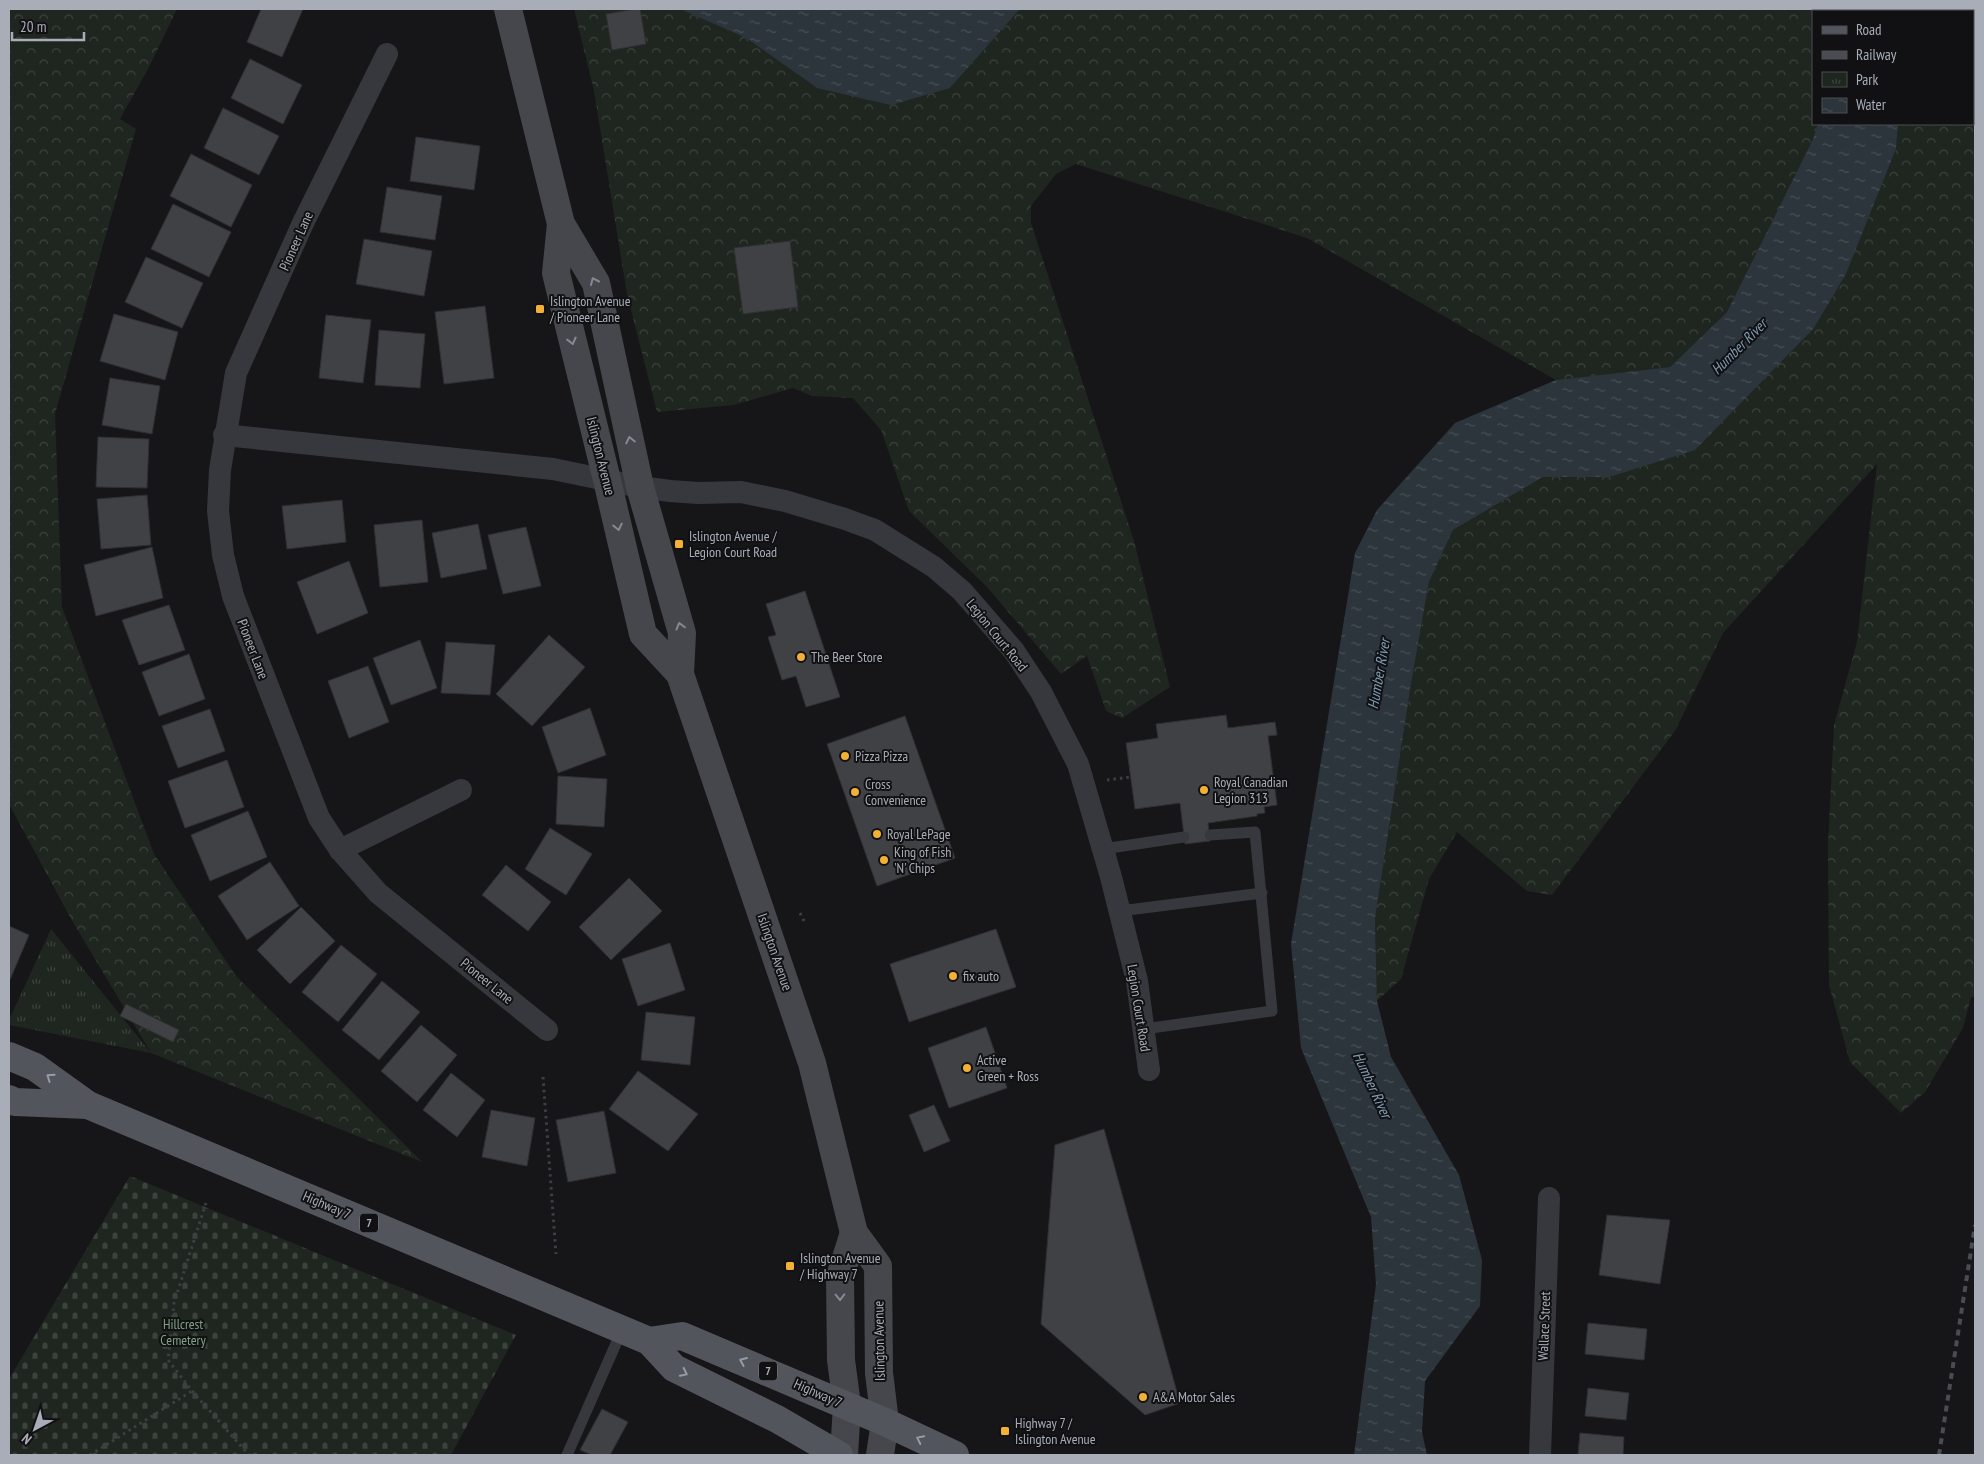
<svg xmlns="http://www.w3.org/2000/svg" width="1984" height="1464" font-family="'PT Sans Narrow',sans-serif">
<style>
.forest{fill:url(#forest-crowns)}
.cemetery{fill:url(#cemetery-stones)}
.park{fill:url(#park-tufts)}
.water{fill:url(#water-ripples)}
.building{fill:#404145;stroke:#303034}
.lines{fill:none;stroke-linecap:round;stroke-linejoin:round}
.path{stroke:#3d3f44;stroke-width:3;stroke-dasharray:2.5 4;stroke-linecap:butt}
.lane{stroke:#37383d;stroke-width:11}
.street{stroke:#37383d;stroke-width:22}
.secondary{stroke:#45474d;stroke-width:28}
.primary{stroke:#53555c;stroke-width:28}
.rail{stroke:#4a4c52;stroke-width:4;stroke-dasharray:6 5;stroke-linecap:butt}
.oneway{stroke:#858993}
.oneway2{stroke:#979ba6}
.poi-dot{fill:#f2b134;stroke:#111113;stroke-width:2}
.labels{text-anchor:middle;stroke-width:4;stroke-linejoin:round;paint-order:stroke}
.shield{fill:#111113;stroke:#7b7e86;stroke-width:1}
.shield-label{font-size:12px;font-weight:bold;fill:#a8adb8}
.street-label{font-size:14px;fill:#a8adb8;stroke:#111113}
.poi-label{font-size:14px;fill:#a8adb8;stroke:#111113;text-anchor:start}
.park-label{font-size:14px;fill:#7fa381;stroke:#111113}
.water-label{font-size:15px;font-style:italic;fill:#7f9bb3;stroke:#111113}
</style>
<defs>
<pattern id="forest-crowns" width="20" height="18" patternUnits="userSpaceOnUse" patternTransform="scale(1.25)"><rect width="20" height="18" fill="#1e261f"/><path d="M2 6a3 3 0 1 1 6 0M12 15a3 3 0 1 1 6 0" fill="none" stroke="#3c433d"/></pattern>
<pattern id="cemetery-stones" width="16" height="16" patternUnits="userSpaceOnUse" patternTransform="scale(1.25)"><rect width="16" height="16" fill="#1e261f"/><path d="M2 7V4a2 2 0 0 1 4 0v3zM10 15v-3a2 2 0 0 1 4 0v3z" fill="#3c433d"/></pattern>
<pattern id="park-tufts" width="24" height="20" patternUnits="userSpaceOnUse" patternTransform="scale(1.25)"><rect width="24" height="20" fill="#1e261f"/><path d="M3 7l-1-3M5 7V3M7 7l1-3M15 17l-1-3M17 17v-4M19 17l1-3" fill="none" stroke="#3c433d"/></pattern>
<pattern id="water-ripples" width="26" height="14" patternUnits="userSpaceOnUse" patternTransform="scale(1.25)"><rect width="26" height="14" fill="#2c353c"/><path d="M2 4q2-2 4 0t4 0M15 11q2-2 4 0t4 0" fill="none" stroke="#485056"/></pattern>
</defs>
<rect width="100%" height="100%" fill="#161618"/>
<g class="forest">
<path d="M 9,9 L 177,9 L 148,69 L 120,119 L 136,129 L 55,414 L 62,607 L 154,854 L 236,976 L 422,1162 L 151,1053 L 70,917 L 9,804 Z"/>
<path d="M 574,9 L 680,9 L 746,38 L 817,88 L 950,88 L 1020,9 L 1801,9 L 1814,11 L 1813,11 L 1813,124 L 1818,124 L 1813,139 L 1727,312 L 1670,367 L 1556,380 L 1307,238 L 1076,164 L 1056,174 L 1031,206 L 1031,223 L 1134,541 L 1170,687 L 1122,718 L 1106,711 L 1087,656 L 1061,674 L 987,587 L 909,511 L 881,430 L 853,398 L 812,396 L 793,388 L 734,405 L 657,412 L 627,294 L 594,91 Z"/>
<path d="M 1889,9 L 1975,9 L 1975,997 L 1971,997 L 1963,1028 L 1925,1092 L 1901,1113 L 1850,1062 L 1829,985 L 1828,844 L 1834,725 L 1857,642 L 1877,464 L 1723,633 L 1675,731 L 1552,895 L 1527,891 L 1457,832 L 1429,879 L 1401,979 L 1377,1001 L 1375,919 L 1411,684 L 1429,582 L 1453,530 L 1543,477 L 1609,477 L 1814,328 L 1846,274 L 1896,149 L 1898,124 L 1973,124 L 1973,11 L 1890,11 Z"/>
</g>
<path class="cemetery" d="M 130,1176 L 516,1335 L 451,1455 L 9,1455 L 9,1379 Z"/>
<path class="park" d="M 51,929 L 151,1053 L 9,1025 L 9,1020 Z"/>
<g class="water">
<path d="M 680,9 L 1020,9 L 950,88 L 891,105 L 817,88 L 746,38 Z"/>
<path d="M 1801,9 L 1889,9 L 1890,11 L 1814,11 Z"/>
<path d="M 1818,124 L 1898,124 L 1896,149 L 1846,274 L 1814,328 L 1695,450 L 1609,477 L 1543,477 L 1453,530 L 1429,582 L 1411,684 L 1375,919 L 1377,1001 L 1391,1057 L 1459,1175 L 1482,1260 L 1480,1306 L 1425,1381 L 1422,1432 L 1427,1455 L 1354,1455 L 1376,1284 L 1371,1217 L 1301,1048 L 1291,944 L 1355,553 L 1377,510 L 1455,423 L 1556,380 L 1670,367 L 1727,312 L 1813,139 Z"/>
</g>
<g class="building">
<path d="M 261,9 L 303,9 L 282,57 L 247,42 Z"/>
<path d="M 635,9 L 640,9 L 646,44 L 612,50 L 606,14 Z"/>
<path d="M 250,59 L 302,85 L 283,124 L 231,98 Z"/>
<path d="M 223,108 L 279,136 L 259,175 L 204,148 Z"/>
<path d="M 416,137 L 480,146 L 474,190 L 410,181 Z"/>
<path d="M 191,154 L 252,185 L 231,227 L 170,196 Z"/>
<path d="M 387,187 L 442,196 L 435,240 L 380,232 Z"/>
<path d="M 173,204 L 231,232 L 209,277 L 151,249 Z"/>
<path d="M 364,239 L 432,251 L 424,296 L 356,284 Z"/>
<path d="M 790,241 L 798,307 L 743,314 L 734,248 Z"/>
<path d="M 146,257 L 203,283 L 182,328 L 125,302 Z"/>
<path d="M 485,306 L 494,378 L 444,384 L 435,312 Z"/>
<path d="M 114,314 L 178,332 L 165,380 L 100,361 Z"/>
<path d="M 326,315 L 371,320 L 363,383 L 319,378 Z"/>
<path d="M 379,330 L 425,334 L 420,388 L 375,385 Z"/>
<path d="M 110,378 L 160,386 L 152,434 L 102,425 Z"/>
<path d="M 98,437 L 149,439 L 147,488 L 96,487 Z"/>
<path d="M 147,495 L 151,545 L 101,549 L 97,499 Z"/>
<path d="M 342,500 L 346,542 L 287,549 L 282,506 Z"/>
<path d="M 422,520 L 428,582 L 380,587 L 374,525 Z"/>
<path d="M 478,524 L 487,569 L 441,578 L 432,533 Z"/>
<path d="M 526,527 L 541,586 L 503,594 L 488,535 Z"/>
<path d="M 152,547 L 163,598 L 96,616 L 84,565 Z"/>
<path d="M 349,561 L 368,613 L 317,634 L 297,582 Z"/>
<path d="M 805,591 L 840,697 L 806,707 L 796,676 L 782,680 L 768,637 L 776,635 L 766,604 Z"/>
<path d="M 169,605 L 185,650 L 139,665 L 122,620 Z"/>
<path d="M 549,635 L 585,667 L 532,726 L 496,694 Z"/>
<path d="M 420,640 L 437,688 L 391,705 L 373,658 Z"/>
<path d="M 446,642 L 495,645 L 490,695 L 441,693 Z"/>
<path d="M 189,654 L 205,699 L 159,716 L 142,672 Z"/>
<path d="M 368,666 L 389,722 L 349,738 L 328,681 Z"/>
<path d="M 590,708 L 606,755 L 558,773 L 542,727 Z"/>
<path d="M 210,709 L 225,751 L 178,768 L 162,726 Z"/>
<path d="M 1226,715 L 1228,728 L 1275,722 L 1277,735 L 1268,736 L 1277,805 L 1264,807 L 1265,813 L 1257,814 L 1257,816 L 1208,823 L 1210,841 L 1185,844 L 1180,803 L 1135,809 L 1126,743 L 1158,738 L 1156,724 Z"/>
<path d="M 905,716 L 955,858 L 877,886 L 827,744 Z"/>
<path d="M 227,760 L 244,807 L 185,828 L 168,781 Z"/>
<path d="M 558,776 L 607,779 L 604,827 L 556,824 Z"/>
<path d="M 248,811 L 267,857 L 210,881 L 191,835 Z"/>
<path d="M 550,828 L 592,854 L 566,895 L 525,869 Z"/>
<path d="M 270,862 L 299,906 L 247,940 L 218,896 Z"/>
<path d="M 506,865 L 551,902 L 528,931 L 482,895 Z"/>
<path d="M 629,878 L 662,911 L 611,960 L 579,927 Z"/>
<path d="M 301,907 L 335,941 L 290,984 L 257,950 Z"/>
<path d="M 9,926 L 29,935 L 9,982 Z"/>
<path d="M 996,929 L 1016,987 L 909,1022 L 890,964 Z"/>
<path d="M 670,943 L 685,990 L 638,1006 L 622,959 Z"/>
<path d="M 341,945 L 377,974 L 338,1022 L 302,992 Z"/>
<path d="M 382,981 L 420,1012 L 379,1060 L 342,1030 Z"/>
<path d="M 126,1004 L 179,1030 L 173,1042 L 120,1016 Z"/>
<path d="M 646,1012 L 695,1017 L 690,1065 L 641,1060 Z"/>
<path d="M 421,1025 L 457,1055 L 417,1102 L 381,1071 Z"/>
<path d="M 986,1027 L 1007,1088 L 949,1108 L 928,1048 Z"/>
<path d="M 638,1071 L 698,1114 L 668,1151 L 609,1109 Z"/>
<path d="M 451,1073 L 485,1100 L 457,1137 L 423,1110 Z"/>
<path d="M 934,1105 L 950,1141 L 924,1152 L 909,1115 Z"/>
<path d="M 491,1110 L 535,1118 L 527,1166 L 482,1157 Z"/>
<path d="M 604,1111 L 616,1173 L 568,1182 L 556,1120 Z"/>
<path d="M 1104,1129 L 1180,1403 L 1145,1415 L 1041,1324 L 1055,1145 Z"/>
<path d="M 1607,1215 L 1670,1220 L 1660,1284 L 1599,1275 Z"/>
<path d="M 1588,1323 L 1647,1329 L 1644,1360 L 1585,1354 Z"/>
<path d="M 1588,1388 L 1629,1393 L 1626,1420 L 1585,1416 Z"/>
<path d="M 602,1409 L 628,1422 L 610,1455 L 592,1455 L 580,1450 Z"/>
<path d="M 1580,1433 L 1624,1437 L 1623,1455 L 1578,1455 Z"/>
</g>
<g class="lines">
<g class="path">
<path d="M 1107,780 L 1131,777"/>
<path d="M 800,913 L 804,921"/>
<path d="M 543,1077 L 556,1254"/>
<path d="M 206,1203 L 174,1303 L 168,1360 L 192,1391 L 249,1455"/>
<path d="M 90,1455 L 192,1391"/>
</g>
<g class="lane">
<path d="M 1103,849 L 1184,837"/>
<path d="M 1120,911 L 1262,893"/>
<path d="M 1144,1029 L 1272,1011 L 1255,832 L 1210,835"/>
<path d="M 567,1455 L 622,1330"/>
</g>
<g class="street">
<path d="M 387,54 L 303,223 L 236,373 L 220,470 L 218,511 L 223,555 L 233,596 L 319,818 L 340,850 L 378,893 L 547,1030"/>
<path d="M 224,435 L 553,469 L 640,487 L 670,491 L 698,493 L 741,492 L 785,501 L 845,519 L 875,530 L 934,567 L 962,591 L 1014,651 L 1041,692 L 1078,764 L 1111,877 L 1137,981 L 1149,1070"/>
<path d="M 340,850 L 461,790"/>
<path d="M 1540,1455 L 1549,1198"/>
</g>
<g class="secondary">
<path d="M 508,9 L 561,224 L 596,283 L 640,487 L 682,633 L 680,674 L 812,1063 L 854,1233 L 878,1266 L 879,1373 L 885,1422 L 880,1455"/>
<path d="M 561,224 L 556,273 L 607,480 L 643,634 L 680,674"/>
<path d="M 844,1455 L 847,1405 L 841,1360 L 840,1277 L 854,1233"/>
</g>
<g class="primary">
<path d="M 9,1056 L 35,1067 L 88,1105 L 649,1341 L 674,1368 L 777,1419 L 839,1455"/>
<path d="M 9,1099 L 15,1102 L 88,1105"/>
<path d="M 649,1341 L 682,1336 L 885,1422 L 955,1455"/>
</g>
<path class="rail" d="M 1939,1455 L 1975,1225"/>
</g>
<defs><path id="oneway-chevron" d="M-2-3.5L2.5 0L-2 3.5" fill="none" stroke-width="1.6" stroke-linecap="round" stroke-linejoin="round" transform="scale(1.25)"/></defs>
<g class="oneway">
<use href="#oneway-chevron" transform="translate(594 281) rotate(-114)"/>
<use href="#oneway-chevron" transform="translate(572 341) rotate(76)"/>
<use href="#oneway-chevron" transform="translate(630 440) rotate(-102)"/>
<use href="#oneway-chevron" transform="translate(618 527) rotate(77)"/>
<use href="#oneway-chevron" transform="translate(680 626) rotate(-105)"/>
<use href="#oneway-chevron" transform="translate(840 1297) rotate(89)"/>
</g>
<g class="oneway2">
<use href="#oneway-chevron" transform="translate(50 1077) rotate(-145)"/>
<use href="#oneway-chevron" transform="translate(743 1361) rotate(-157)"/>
<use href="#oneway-chevron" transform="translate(684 1373) rotate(26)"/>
<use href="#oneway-chevron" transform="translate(920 1439) rotate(-154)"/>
</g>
<g class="poi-dot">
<rect x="535" y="304" width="10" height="10" rx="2.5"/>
<rect x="674" y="539" width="10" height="10" rx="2.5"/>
<circle cx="801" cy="657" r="5"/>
<circle cx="845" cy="756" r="5"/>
<circle cx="1204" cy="790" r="5"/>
<circle cx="855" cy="792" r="5"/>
<circle cx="877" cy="834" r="5"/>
<circle cx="884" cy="860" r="5"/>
<circle cx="953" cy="976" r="5"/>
<circle cx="967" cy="1068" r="5"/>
<rect x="785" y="1261" width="10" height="10" rx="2.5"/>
<circle cx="1143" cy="1397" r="5"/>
<rect x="1000" y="1426" width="10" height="10" rx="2.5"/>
</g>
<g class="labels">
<g class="shield">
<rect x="360" y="1213.5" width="18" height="19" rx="4"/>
<rect x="759" y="1361.5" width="18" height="19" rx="4"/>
</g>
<g class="shield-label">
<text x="369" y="1227">7</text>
<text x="768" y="1375">7</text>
</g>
<g class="street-label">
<text transform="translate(296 241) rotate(-66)" y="5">Pioneer Lane</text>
<text transform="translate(601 456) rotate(76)" y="5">Islington Avenue</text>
<text transform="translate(997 635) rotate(51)" y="5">Legion Court Road</text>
<text transform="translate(253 649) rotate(69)" y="5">Pioneer Lane</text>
<text transform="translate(775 952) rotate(71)" y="5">Islington Avenue</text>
<text transform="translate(487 981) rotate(39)" y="5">Pioneer Lane</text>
<text transform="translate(1139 1008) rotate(81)" y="5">Legion Court Road</text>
<text transform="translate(327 1205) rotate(23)" y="5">Highway 7</text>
<text transform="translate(1544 1326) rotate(-88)" y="5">Wallace Street</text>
<text transform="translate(879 1341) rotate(-91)" y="5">Islington Avenue</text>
<text transform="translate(818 1393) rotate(24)" y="5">Highway 7</text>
</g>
<g class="poi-label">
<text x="550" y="306">Islington Avenue<tspan x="550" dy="16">/ Pioneer Lane</tspan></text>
<text x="689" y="541">Islington Avenue /<tspan x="689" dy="16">Legion Court Road</tspan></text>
<text x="811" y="662">The Beer Store</text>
<text x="855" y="761">Pizza Pizza</text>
<text x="1214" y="787">Royal Canadian<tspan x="1214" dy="16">Legion 313</tspan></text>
<text x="865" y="789">Cross<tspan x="865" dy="16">Convenience</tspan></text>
<text x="887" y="839">Royal LePage</text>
<text x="894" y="857">King of Fish<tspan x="894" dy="16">'N' Chips</tspan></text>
<text x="963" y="981">fix auto</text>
<text x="977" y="1065">Active<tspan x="977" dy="16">Green + Ross</tspan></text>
<text x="800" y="1263">Islington Avenue<tspan x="800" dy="16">/ Highway 7</tspan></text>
<text x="1153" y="1402">A&amp;A Motor Sales</text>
<text x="1015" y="1428">Highway 7 /<tspan x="1015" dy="16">Islington Avenue</tspan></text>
</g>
<g class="park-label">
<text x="183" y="1329">Hillcrest<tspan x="183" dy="16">Cemetery</tspan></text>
</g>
<g class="water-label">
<text transform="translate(1739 347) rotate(-45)" y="5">Humber River</text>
<text transform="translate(1379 674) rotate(-80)" y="5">Humber River</text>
<text transform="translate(1372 1085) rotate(65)" y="5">Humber River</text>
</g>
</g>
<rect width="1984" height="1464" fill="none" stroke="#a8adb8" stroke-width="20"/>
<rect x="1812" y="10" width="162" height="115" fill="#111113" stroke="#4d4f55"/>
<rect x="1822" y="26" width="25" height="8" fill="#53555c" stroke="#4d4f55"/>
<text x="1856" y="35" font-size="15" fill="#a8adb8">Road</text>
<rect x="1822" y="51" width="25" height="8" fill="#4a4c52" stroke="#4d4f55"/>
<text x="1856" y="60" font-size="15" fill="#a8adb8">Railway</text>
<rect x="1822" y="72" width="25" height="15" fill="url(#park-tufts)" stroke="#4d4f55"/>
<text x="1856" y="85" font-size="15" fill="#a8adb8">Park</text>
<rect x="1822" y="98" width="25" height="15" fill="url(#water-ripples)" stroke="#4d4f55"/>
<text x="1856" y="110" font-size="15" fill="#a8adb8">Water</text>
<g transform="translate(35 1429) rotate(220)" stroke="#111113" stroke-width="4" paint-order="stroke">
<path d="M0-4L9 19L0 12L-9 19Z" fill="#a8adb8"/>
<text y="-8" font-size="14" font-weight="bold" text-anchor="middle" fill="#a8adb8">N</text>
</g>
<path d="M12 32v8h72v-8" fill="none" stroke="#a8adb8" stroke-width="2.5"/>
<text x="20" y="32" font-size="15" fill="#a8adb8" stroke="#111113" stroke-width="4" paint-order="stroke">20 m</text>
</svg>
